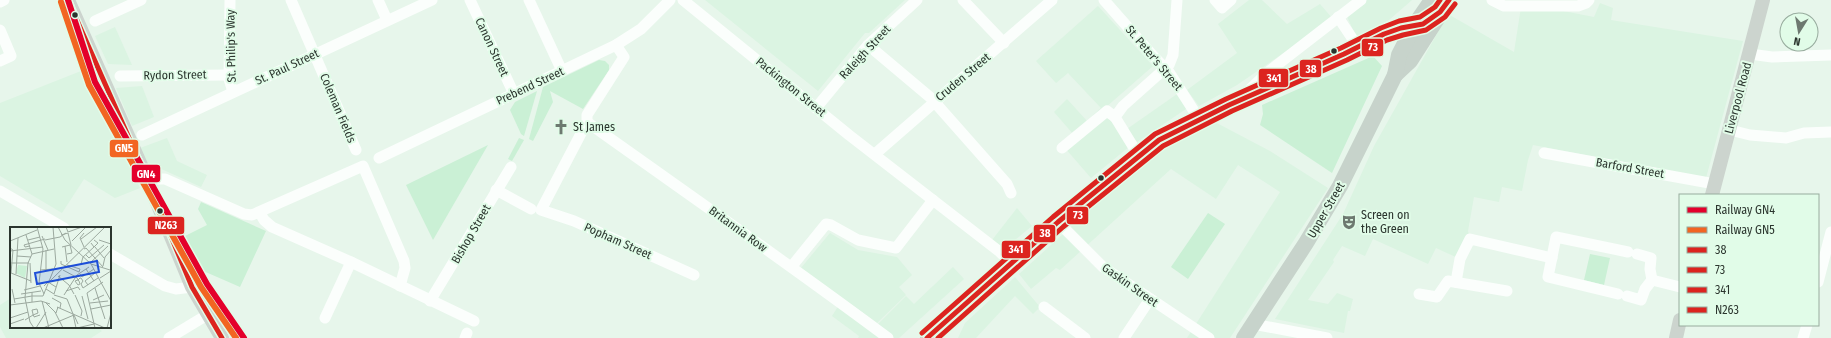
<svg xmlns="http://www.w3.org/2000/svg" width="1831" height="338" font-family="'Fira Sans Condensed',sans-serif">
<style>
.built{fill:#dbf4e2}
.green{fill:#caf0d5}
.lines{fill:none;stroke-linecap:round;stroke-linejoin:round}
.minor{stroke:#fbfefc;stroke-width:11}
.major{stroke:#ccd4ce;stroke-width:14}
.highway{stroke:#c7d3cb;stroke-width:16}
.bus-1-casing{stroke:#e1fce8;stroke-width:8}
.bus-2-casing{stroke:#e1fce8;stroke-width:8}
.bus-3-casing{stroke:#e1fce8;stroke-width:8}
.bus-4-casing{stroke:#e1fce8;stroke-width:8}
.bus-1{stroke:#dc241f;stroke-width:5}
.bus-2{stroke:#dc241f;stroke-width:5}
.bus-3{stroke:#dc241f;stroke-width:5}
.bus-4{stroke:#dc241f;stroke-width:5}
.rail-1-casing{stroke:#e1fce8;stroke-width:9}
.rail-2-casing{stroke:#e1fce8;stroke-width:9}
.rail-1{stroke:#e4002b;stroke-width:6}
.rail-2{stroke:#f26522;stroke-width:6}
.bus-dot{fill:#2b352e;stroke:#e1fce8;stroke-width:1.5}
.labels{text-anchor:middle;stroke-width:4;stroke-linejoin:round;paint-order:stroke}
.street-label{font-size:12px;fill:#2b352e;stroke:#e1fce8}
.poi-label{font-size:12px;fill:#2b352e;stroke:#e1fce8;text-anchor:start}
.inset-road{fill:none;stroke:#9ca99f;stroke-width:1}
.view{fill:#1d4ed8;fill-opacity:0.15;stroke:#1d4ed8;stroke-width:2}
.inset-edge{fill:none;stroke:#2b352e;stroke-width:2}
.line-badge{stroke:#e1fce8;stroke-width:1.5}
.badge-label{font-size:11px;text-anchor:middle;font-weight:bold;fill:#fff}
</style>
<rect width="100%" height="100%" fill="#e7f6eb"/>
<g class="built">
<path d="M 705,0 L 905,0 L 869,33 L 865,33 L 818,91 Z"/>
<path d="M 1249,0 L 1262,0 L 1287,24 L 1320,4 L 1333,19 L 1237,85 L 1199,106 L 1187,90 L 1237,53 L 1218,24 Z"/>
<path d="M 1365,0 L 1412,0 L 1389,20 L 1357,39 L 1346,14 Z"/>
<path d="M 1600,3 L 1613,8 L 1611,20 L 1743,41 L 1706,178 L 1533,145 L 1528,160 L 1522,191 L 1502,187 L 1499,202 L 1474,197 L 1468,231 L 1470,239 L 1460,259 L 1436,248 L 1428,264 L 1373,239 L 1365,256 L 1342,246 L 1333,260 L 1334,262 L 1308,300 L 1328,304 L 1337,293 L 1353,299 L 1350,311 L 1348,311 L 1344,333 L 1275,319 L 1343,214 L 1374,146 L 1448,14 L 1514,52 L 1521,7 L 1548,8 L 1594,17 Z"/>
<path d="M 1098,6 L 1153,66 L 1074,135 L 1054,112 L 1067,99 L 1087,121 L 1101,108 L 1068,73 L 1056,83 L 1036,61 Z"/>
<path d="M 115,27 L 132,65 L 108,64 L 95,36 Z"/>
<path d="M 86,69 L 140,188 L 115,198 L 84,179 L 62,213 L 0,176 L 0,103 Z"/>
<path d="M 142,86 L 154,117 L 132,126 L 116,88 Z"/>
<path d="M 1180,92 L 1189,107 L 1137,142 L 1127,129 Z"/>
<path d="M 1105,114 L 1121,132 L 1130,146 L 1091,178 L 1065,148 Z"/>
<path d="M 1213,121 L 1270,151 L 1328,188 L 1230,338 L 1187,338 L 1280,192 L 1238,165 L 1216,199 L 1171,169 L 1060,270 L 1056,268 L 1031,289 L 1019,274 L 1150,155 Z"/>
<path d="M 167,138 L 177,161 L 207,175 L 201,187 L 146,162 L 140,148 Z"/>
<path d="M 1017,208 L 1032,226 L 1004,249 L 992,240 Z"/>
<path d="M 830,233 L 858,250 L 897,257 L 912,275 L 899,287 L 906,295 L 877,323 L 801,268 Z"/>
<path d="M 953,267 L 964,279 L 899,338 L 858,338 L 859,336 L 832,316 L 839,305 L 872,330 L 906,296 L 914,304 Z"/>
<path d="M 1015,277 L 1040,307 L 1033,314 L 1015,296 L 976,338 L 958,338 L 965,323 Z"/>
<path d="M 11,298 L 11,327 L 96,327 L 102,331 L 91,338 L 6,338 L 0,327 L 0,305 Z"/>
</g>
<g class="green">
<path d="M 1373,56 L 1382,66 L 1332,173 L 1260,125 L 1263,114 L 1262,105 Z"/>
<path d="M 599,60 L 605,61 L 609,65 L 609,70 L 583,109 L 550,91 L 553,102 L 533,141 L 529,139 L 543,87 Z"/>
<path d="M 537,91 L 524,136 L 521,134 L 510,110 L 515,102 Z"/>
<path d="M 519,138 L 524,140 L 512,161 L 508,159 Z"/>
<path d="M 488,145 L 433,240 L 406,185 Z"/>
<path d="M 201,202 L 266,231 L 240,287 L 201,270 L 185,236 L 207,225 L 198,209 Z"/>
<path d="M 1208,213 L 1225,224 L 1188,279 L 1171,267 Z"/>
<path d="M 1590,254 L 1610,258 L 1604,285 L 1584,280 Z"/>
</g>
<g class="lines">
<g class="minor">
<path d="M 230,0 L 229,79 L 233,92"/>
<path d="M 291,0 L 356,150"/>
<path d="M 378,0 L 387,20"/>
<path d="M 470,0 L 514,94"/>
<path d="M 529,0 L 562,71"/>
<path d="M 683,0 L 849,135 L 1000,252 L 1011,263"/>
<path d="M 963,0 L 1004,43"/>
<path d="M 1104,0 L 1154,57 L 1169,72 L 1199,119"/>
<path d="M 1215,0 L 1222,8 L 1231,0"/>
<path d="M 1492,0 L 1504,6 L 1578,6 L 1586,3 L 1589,0"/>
<path d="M 0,2 L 4,0"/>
<path d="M 1338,17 L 1358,47"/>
<path d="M 95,21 L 141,0"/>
<path d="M 0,30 L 11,56 L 0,61"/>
<path d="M 616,45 L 624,57 L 587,115 L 587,122 L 541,210 L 574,221 L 694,275"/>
<path d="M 868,45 L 931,98 L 1007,184 L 1011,193"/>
<path d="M 1750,54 L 1772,57 L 1831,55"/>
<path d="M 120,76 L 229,75"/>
<path d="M 1242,97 L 1268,72 L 1361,0"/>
<path d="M 816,108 L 868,45 L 917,0"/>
<path d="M 587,122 C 688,194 789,264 888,338"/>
<path d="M 1730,130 L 1750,135 L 1786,138 L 1804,133 L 1831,132"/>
<path d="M 142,135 L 432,0"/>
<path d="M 1062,148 L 1107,111 L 1115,117"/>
<path d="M 1544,153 L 1715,184"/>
<path d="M 875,154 L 1052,0"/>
<path d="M 1140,154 L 1134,148 L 1115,117 L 1123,106 L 1169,65 L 1173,55 L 1177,0"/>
<path d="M 379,158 L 616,45 L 641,29 L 670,0"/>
<path d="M 148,181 L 156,179 L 165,179 L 244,214 L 252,215 L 363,166 L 404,261 L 405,268 L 400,286"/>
<path d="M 496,190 L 531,209"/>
<path d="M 0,191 L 64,228"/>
<path d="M 260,213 L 264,220 L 272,227 L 351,262 L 474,321"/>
<path d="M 1058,222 L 1103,267 L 1209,338"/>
<path d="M 110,254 L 165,286 L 176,289 L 192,287"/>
<path d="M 792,266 L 826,224 L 831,225 L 858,240 L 896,248 L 933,200"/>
<path d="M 1652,280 L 1680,287"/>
<path d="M 1456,282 L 1460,259 L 1470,239 L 1552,258"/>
<path d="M 1818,282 L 1831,232"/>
<path d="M 1419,294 L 1437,297 L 1448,281 L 1507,291"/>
<path d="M 1618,294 L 1548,277 L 1556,237 L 1628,252"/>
<path d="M 1627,296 L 1641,300 L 1645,289 L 1652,280 L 1650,269 L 1651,258 L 1637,254"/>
<path d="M 430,301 L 511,167"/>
<path d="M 1044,307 L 1085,338"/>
<path d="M 325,318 L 351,262"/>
<path d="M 1253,324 L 1327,338"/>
<path d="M 169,338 L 207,315"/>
<path d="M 465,338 L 467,333"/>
<path d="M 1124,338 L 1150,299"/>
<path d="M 1803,338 L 1807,325"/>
</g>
<g class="major">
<path d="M 68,0 L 148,181 L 192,287 L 222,338"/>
<path d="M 1712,195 L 1763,0"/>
<path d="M 927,338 L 1058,222 L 1159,140 L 1229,105 L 1344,54 L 1384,34 L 1401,28 L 1421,24"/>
<path d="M 1676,338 L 1680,320"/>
</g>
<g class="highway">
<path d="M 1395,75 L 1410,61 L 1449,0"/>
<path d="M 1244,338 L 1306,243 L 1340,186 L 1395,75 L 1399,55 L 1414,26 L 1432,0"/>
</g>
<g class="bus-1-casing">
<path id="bus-1" d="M 927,338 L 1058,222 L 1159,140 L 1229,105 L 1344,54 L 1384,34 L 1401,28 L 1423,24 L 1440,12 L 1449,0"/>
</g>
<g class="bus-2-casing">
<path id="bus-2" d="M 938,338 L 1063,227 L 1163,146 L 1232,111 L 1347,60 L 1387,40 L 1403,35 L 1426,30 L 1445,17 L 1455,4"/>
</g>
<g class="bus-3-casing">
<path id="bus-3" d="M 922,333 L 1053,217 L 1155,134 L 1226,99 L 1341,48 L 1381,28 L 1399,21 L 1420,17 L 1435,7 L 1440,0"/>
</g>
<g class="bus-4-casing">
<path id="bus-4" d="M 68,0 L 148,181 L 192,287 L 222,338"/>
</g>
<use href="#bus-1" class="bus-1"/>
<use href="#bus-2" class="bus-2"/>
<use href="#bus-3" class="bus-3"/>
<use href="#bus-4" class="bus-4"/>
<g class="rail-1-casing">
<path id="rail-1" d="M 68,0 L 95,82 L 207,284 L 244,338"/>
</g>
<g class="rail-2-casing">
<path id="rail-2" d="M 61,2 L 89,85 L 201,287 L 236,338"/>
</g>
<use href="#rail-1" class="rail-1"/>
<use href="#rail-2" class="rail-2"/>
</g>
<defs>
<g id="church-bare" transform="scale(1.2)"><path d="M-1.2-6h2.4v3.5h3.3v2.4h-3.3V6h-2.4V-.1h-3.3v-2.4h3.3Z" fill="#6d7970" stroke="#e1fce8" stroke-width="2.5" paint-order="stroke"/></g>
<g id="theatre-bare" transform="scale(1.2)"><path d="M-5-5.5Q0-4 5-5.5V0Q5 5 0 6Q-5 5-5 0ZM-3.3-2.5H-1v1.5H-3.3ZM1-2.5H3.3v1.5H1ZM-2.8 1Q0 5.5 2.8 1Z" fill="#6d7970" stroke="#e1fce8" stroke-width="2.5" paint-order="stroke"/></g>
</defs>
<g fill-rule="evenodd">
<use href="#church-bare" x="561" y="127"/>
<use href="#theatre-bare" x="1349" y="222"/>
</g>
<g class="bus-dot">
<circle cx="75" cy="15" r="3.5"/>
<circle cx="1334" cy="51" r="3.5"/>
<circle cx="1101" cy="178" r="3.5"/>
<circle cx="160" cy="211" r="3.5"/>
</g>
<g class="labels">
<g class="street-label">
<text transform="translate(231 46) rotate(-91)" y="4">St. Philip's Way</text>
<text transform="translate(492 47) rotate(65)" y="4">Canon Street</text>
<text transform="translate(865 52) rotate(-47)" y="4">Raleigh Street</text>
<text transform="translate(1154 58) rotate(50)" y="4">St. Peter's Street</text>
<text transform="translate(287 67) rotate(-25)" y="4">St. Paul Street</text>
<text transform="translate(175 75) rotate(-1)" y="4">Rydon Street</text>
<text transform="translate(963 77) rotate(-40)" y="4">Cruden Street</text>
<text transform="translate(530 86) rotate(-25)" y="4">Prebend Street</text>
<text transform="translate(791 87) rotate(39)" y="4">Packington Street</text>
<text transform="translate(1738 98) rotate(-75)" y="4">Liverpool Road</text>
<text transform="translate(338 108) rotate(67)" y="4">Coleman Fields</text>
<text transform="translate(1630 168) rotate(10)" y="4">Barford Street</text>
<text transform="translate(1326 210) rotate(-60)" y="4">Upper Street</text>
<text transform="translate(738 229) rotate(36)" y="4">Britannia Row</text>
<text transform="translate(471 234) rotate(-60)" y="4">Bishop Street</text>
<text transform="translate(618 241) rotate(24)" y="4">Popham Street</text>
<text transform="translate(1130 285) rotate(35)" y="4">Gaskin Street</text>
</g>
<g class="poi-label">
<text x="573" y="131">St James</text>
<text x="1361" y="219">Screen on<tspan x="1361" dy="14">the Green</tspan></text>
</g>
</g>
<g transform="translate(10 227)">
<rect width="101" height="101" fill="#e7f6eb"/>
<path d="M 8,38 L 17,39 L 15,51 L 6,46 Z" fill="#caf0d5"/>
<path class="inset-road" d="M 27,0 L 33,22 L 29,56 L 34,67M 48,0 L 55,13 L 81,37 L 101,74M 56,0 L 58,5 L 72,0M 74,6 L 70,11 L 74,20M 16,8 L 22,27 L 18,36M 51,8 L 58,6 L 61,18M 32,9 L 38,23M 71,12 L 87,0M 18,13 L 30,10M 35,13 L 50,10 L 56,6M 89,13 L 101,17M 0,14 L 27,3M 62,14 L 75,1M 81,16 L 84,20 L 88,16 L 84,13M 20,19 L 15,20 L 14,18 L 35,12M 55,19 L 57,35M 52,20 L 60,18 L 62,26 L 57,27M 85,20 L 94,31M 0,21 L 3,23 L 1,46M 74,22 L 76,21 L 93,40M 0,24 L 33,20M 22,27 L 44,22M 76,28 L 79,31 L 94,18M 7,29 L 21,30M 51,34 L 51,37 L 69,45M 0,36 L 19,36M 18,36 L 15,71 L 20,95 L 24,101M 20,36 L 21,56M 80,36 L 98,19M 71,37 L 73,30 L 84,20M 81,37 L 100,43M 57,38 L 70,42 L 69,45M 93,39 L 95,30 L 101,23M 76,42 L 84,54M 30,43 L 43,42M 36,43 L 36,23M 53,43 L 66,50M 1,46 L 21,54M 6,47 L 8,11M 70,47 L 72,50 L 84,42M 48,49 L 59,58 L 64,67M 66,50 L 67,51 L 68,53 L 69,54 L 70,57 L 68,58 L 65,54 L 68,53 L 70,51 L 71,51 L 73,54 L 71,57 L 73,61 L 88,51M 90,51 L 101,44M 40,54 L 95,0M 78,58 L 75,54 L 85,46M 34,59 L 38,55 L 46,60M 85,61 L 95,92M 2,62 L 5,76M 36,62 L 44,67 L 50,48M 14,63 L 30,59M 56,64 L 68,60 L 70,63M 11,67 L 31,64M 44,68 L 57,72 L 63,87M 54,68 L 67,48 L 79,40M 65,68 L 72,84 L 71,89M 33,69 L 46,37 L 43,0M 72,69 L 78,92M 42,71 L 51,76 L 50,81M 4,72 L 22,69 L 22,65M 83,73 L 94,68M 32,74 L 39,101M 22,75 L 22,69 L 33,69M 36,76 L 46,86 L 48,80M 80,76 L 98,74M 0,78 L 31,74 L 40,77M 47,80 L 95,101M 81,82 L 101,78M 45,85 L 53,101M 63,87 L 66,101M 0,91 L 18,85M 15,93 L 23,88 L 28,86 L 27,82 L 22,83 L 23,87 L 23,88 L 24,89 L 24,90 L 30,88M 0,97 L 14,92M 26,101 L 36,85M 33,101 L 64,88 L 68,97M 67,101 L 84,97M 85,101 L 77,66 L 93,55M 97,101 L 101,86"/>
<path class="view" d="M 87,34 L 89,45 L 27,57 L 25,46 Z"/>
<rect width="101" height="101" class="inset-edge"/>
</g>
<g class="line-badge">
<rect x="1361" y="38" width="23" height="19" rx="4" fill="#dc241f"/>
<rect x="1299" y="59" width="23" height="19" rx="4" fill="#dc241f"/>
<rect x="1258" y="68" width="31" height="20" rx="4" fill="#dc241f"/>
<rect x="109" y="139" width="30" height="19" rx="4" fill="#f26522"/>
<rect x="131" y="164" width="30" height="19" rx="4" fill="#e4002b"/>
<rect x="1066" y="206" width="23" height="19" rx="4" fill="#dc241f"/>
<rect x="147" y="216" width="38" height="19" rx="4" fill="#dc241f"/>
<rect x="1033" y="224" width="23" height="19" rx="4" fill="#dc241f"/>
<rect x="1001" y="240" width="30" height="19" rx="4" fill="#dc241f"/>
</g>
<g class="badge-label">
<text x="1373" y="51">73</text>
<text x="1311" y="73">38</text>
<text x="1274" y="82">341</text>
<text x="124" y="152">GN5</text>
<text x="146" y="178">GN4</text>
<text x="1078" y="219">73</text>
<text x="166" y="229">N263</text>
<text x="1045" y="237">38</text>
<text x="1016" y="253">341</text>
</g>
<rect x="1679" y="194" width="140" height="132" fill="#e1fce8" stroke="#98ac9e"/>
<rect x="1687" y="207" width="20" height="6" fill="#e4002b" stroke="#98ac9e"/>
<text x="1715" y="214" font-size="12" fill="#2b352e">Railway GN4</text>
<rect x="1687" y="227" width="20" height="6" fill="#f26522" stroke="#98ac9e"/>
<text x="1715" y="234" font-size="12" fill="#2b352e">Railway GN5</text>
<rect x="1687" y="247" width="20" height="6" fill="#dc241f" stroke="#98ac9e"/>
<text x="1715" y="254" font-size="12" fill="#2b352e">38</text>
<rect x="1687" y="267" width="20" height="6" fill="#dc241f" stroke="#98ac9e"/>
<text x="1715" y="274" font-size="12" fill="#2b352e">73</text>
<rect x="1687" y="287" width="20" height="6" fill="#dc241f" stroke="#98ac9e"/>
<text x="1715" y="294" font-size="12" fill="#2b352e">341</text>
<rect x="1687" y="307" width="20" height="6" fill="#dc241f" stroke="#98ac9e"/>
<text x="1715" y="314" font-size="12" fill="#2b352e">N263</text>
<g transform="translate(1799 32) rotate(191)"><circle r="19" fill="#e1fce8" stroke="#98ac9e"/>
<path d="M0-3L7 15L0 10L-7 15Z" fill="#6d7970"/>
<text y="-6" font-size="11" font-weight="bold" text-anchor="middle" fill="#2b352e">N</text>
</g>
</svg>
